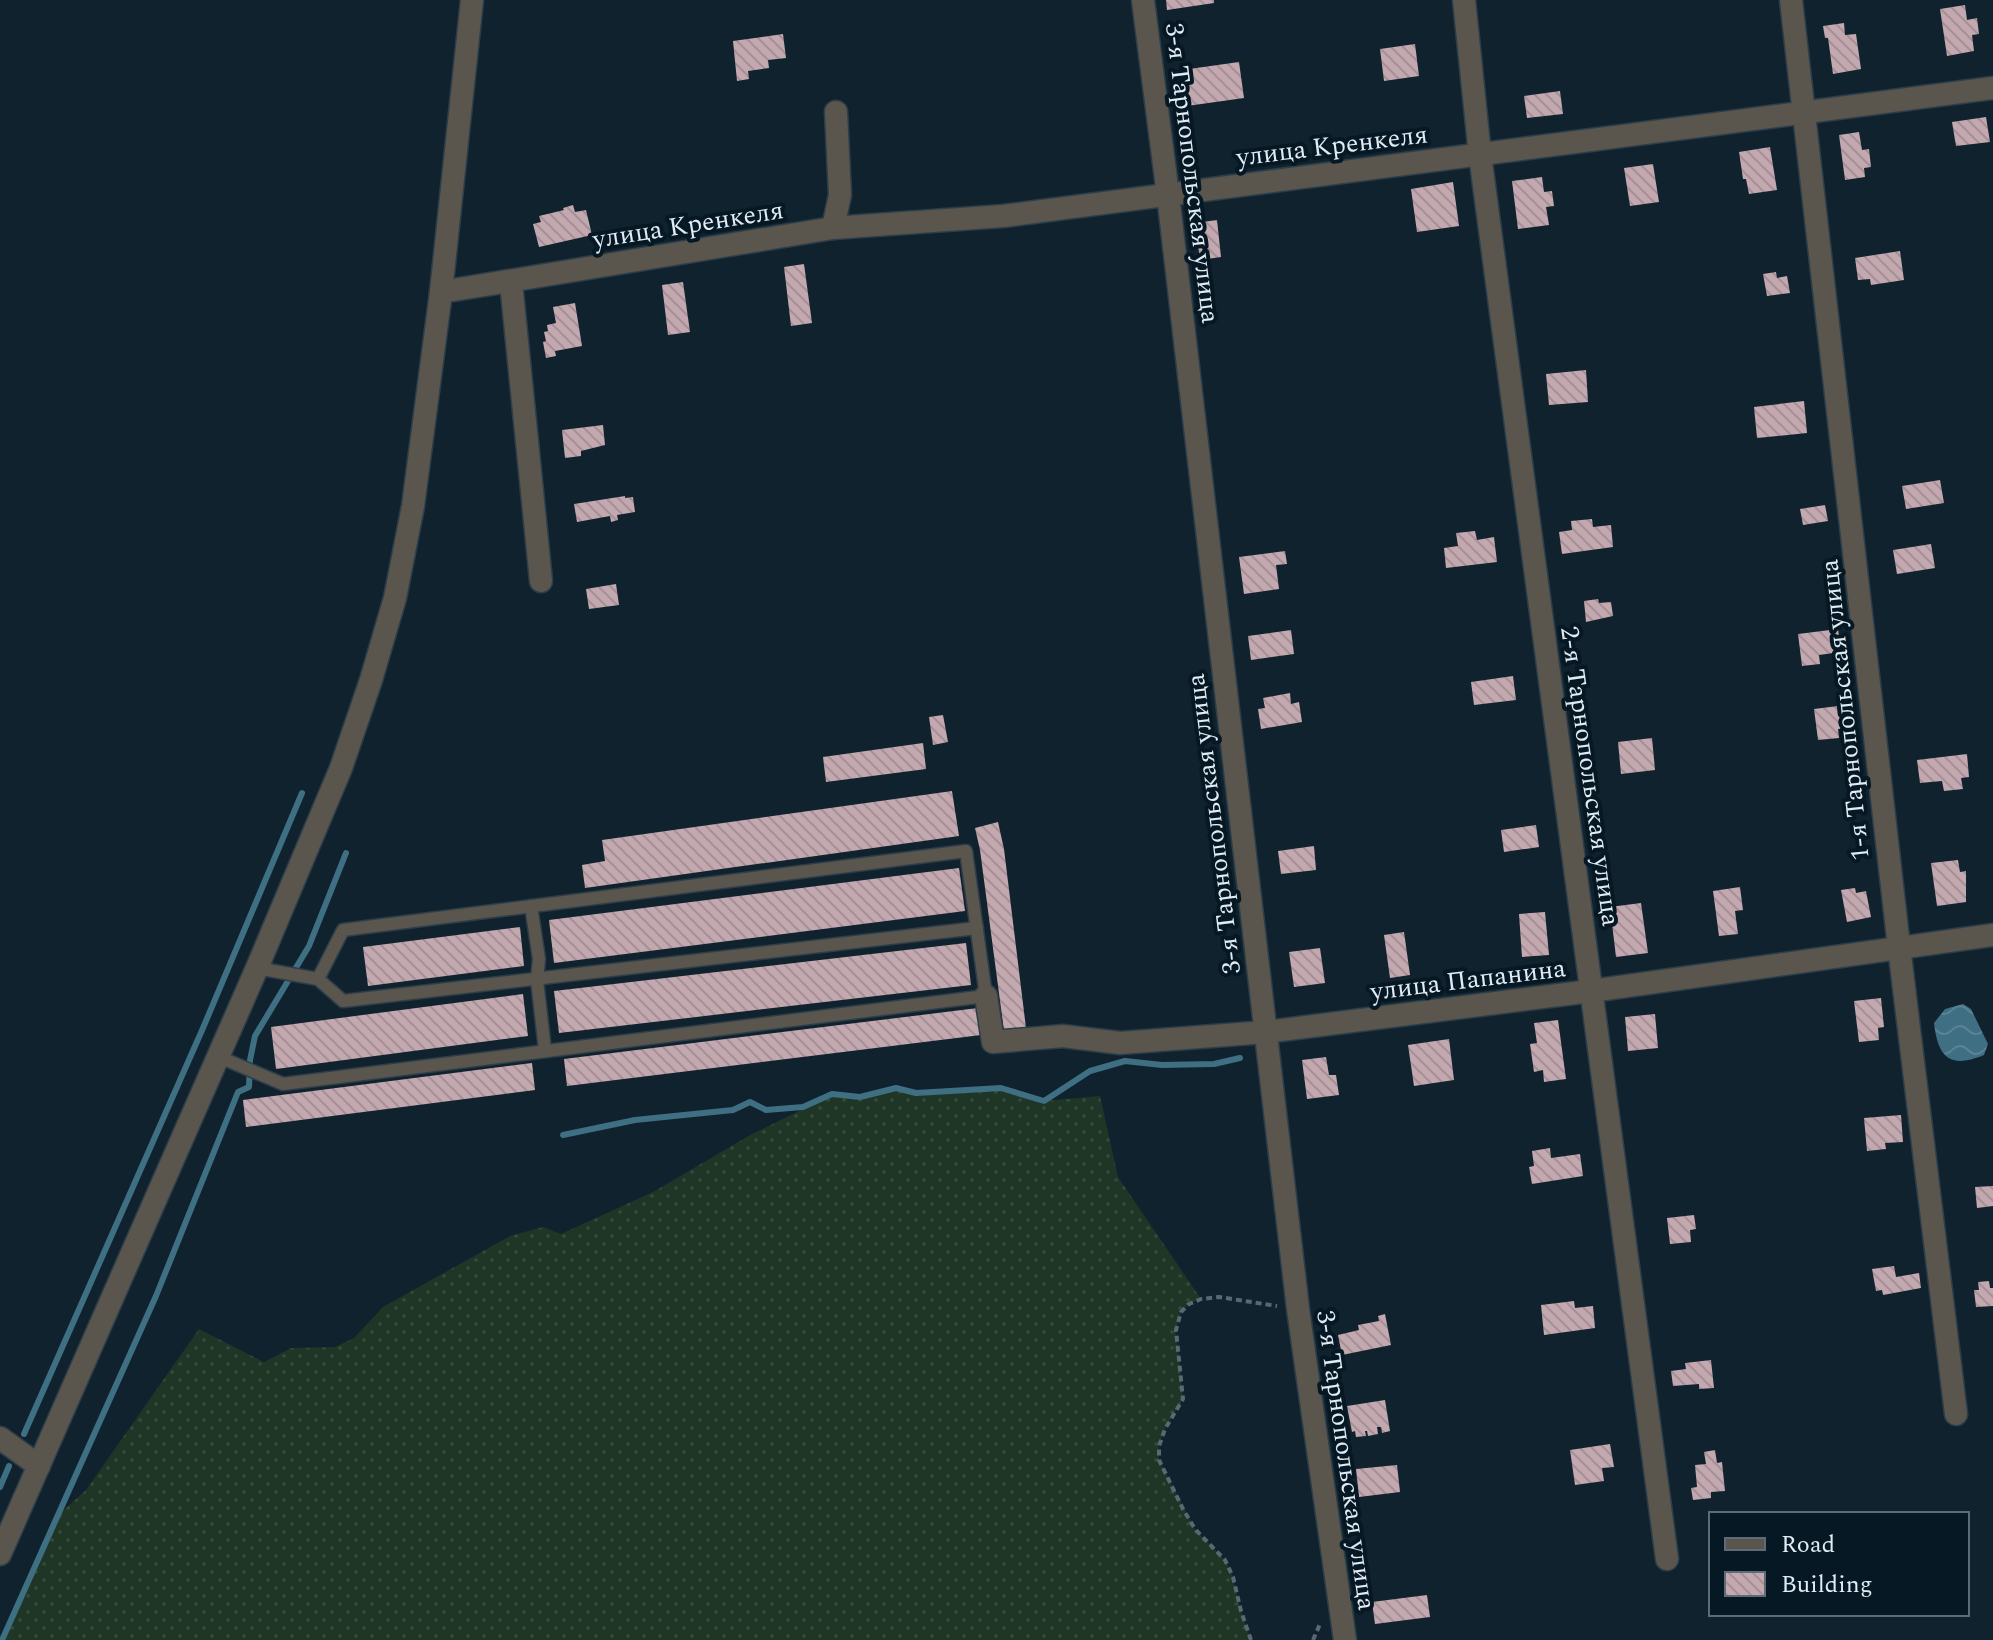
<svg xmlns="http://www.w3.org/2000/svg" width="1993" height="1640" font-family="Spectral,serif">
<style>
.grass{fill:url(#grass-dots)}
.water{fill:url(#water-waves)}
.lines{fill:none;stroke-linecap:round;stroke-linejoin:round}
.stream{stroke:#3e6f83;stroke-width:6}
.building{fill:url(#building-back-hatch)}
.service-casing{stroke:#2d3e4a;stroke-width:15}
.minor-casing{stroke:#2d3e4a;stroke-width:25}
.tertiary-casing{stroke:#2d3e4a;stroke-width:25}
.path{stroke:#596974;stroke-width:4;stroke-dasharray:6 4;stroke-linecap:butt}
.service{stroke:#5a564d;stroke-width:12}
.minor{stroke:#5a564d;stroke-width:22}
.tertiary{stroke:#5a564d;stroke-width:22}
.labels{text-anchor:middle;stroke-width:8;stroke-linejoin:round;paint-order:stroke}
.street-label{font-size:26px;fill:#e0ebf4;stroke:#061824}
</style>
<defs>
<pattern id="grass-dots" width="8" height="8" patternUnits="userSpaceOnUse" patternTransform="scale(2)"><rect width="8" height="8" fill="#1f3626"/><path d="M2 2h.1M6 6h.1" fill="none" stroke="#344a3b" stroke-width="1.8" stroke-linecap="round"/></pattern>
<pattern id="water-waves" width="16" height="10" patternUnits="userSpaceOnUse" patternTransform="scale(2)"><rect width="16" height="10" fill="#3e6f83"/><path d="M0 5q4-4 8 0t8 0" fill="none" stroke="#5a8495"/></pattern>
<pattern id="building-back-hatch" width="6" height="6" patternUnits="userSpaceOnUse" patternTransform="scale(2)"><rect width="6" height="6" fill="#c4a8af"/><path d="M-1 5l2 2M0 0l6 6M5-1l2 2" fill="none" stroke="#a49096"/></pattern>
</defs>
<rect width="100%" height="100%" fill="#10222e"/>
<path class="grass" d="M 896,1088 L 916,1093 L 1001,1088 L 1044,1101 L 1100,1096 L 1118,1177 L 1201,1299 L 1189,1304 L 1181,1312 L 1176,1330 L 1183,1399 L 1165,1429 L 1159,1446 L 1159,1460 L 1195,1529 L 1225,1560 L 1233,1577 L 1241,1611 L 1251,1640 L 2,1640 L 58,1515 L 86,1490 L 199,1329 L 264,1362 L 291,1348 L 335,1347 L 354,1338 L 383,1307 L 510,1236 L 543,1227 L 561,1234 L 653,1192 L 752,1134 L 832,1095 L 860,1097 Z"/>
<path class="water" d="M 1963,1004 L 1971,1009 L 1988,1044 L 1984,1055 C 1950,1069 1938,1058 1934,1023 L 1945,1009 Z"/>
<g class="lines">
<g class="stream">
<path d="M 563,1135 L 635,1120 L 733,1110 L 750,1102 L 766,1110 L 803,1107 L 832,1094 L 860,1097 L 896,1088 L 916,1093 L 1001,1088 L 1044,1101 L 1090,1071 L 1125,1061 L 1162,1065 L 1214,1064 L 1240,1058"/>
<path d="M 24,1434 L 203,1028 L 302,793"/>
<path d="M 0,1487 L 9,1466"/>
<path d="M 2,1640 L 156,1296 L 238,1092 L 249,1087 L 250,1060 L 255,1036 L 309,946 L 346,853"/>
</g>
</g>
<g class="building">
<path d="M 1166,0 L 1214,0 L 1214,3 L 1167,10 Z"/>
<path d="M 1965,5 L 1967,20 L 1977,18 L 1979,34 L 1972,35 L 1974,51 L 1947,56 L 1940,9 Z"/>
<path d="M 1844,23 L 1845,35 L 1856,34 L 1861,69 L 1833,74 L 1828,38 L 1825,38 L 1823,26 Z"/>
<path d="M 783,34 L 786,58 L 768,60 L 769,68 L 748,71 L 749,79 L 737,81 L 733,41 Z"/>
<path d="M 1415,44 L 1419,76 L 1384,81 L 1380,49 Z"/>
<path d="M 1239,62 L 1244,98 L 1187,106 L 1182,70 Z"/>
<path d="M 1560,91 L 1563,114 L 1527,118 L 1524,96 Z"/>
<path d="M 1986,117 L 1990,142 L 1956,146 L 1952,122 Z"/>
<path d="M 1859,132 L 1862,150 L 1869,149 L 1871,167 L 1864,168 L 1865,177 L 1845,180 L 1839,135 Z"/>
<path d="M 1770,147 L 1777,190 L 1749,194 L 1746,179 L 1743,179 L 1739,152 Z"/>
<path d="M 1653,164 L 1659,202 L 1630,206 L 1624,168 Z"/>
<path d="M 1542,177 L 1544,192 L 1552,191 L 1554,206 L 1546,207 L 1549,225 L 1518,229 L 1512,181 Z"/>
<path d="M 1453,182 L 1459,226 L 1417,232 L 1411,189 Z"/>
<path d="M 573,205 L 575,212 L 586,210 L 592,235 L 539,247 L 533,224 L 541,222 L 539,216 L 564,210 L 563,208 Z"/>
<path d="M 1217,220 L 1221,257 L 1200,260 L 1195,223 Z"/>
<path d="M 1900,251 L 1904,280 L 1871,285 L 1870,279 L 1858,280 L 1855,258 Z"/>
<path d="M 804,264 L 812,323 L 791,326 L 784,267 Z"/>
<path d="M 1776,272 L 1777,278 L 1787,276 L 1790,293 L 1767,296 L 1763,274 Z"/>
<path d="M 683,282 L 690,332 L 668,335 L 662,285 Z"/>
<path d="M 575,303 L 582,346 L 555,351 L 556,356 L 546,358 L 543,342 L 546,341 L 544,332 L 548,331 L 547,325 L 556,323 L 553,307 Z"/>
<path d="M 1586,370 L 1588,402 L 1549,405 L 1546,374 Z"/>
<path d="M 1804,401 L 1807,433 L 1757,438 L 1754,407 Z"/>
<path d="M 603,425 L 605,445 L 581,451 L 581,456 L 565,458 L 562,430 Z"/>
<path d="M 1940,480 L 1944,503 L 1906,509 L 1902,486 Z"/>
<path d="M 625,496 L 625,498 L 633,497 L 635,512 L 617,515 L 618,520 L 611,522 L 610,516 L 577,522 L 574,504 Z"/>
<path d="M 1825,505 L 1828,521 L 1803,525 L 1800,509 Z"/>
<path d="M 1592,519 L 1593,527 L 1611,525 L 1613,547 L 1562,554 L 1559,532 L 1572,530 L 1571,521 Z"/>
<path d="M 1475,531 L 1477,540 L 1494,537 L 1497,562 L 1446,568 L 1444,548 L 1458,546 L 1456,533 Z"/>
<path d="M 1931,544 L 1935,568 L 1897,574 L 1893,550 Z"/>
<path d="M 1285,551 L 1287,564 L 1276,565 L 1279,589 L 1244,594 L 1239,557 Z"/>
<path d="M 616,584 L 619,605 L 589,609 L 586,589 Z"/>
<path d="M 1598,599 L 1599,603 L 1611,602 L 1613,616 L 1586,622 L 1584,601 Z"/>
<path d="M 1838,629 L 1841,652 L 1819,655 L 1820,664 L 1802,666 L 1798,634 Z"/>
<path d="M 1291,630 L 1294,654 L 1251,660 L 1248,636 Z"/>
<path d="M 1513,676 L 1516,700 L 1474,705 L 1471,682 Z"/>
<path d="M 1290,693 L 1291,704 L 1299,702 L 1302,722 L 1261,729 L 1258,709 L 1265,708 L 1263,698 Z"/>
<path d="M 1846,705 L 1849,728 L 1838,729 L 1839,738 L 1818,740 L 1814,709 Z"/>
<path d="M 943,715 L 948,742 L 933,745 L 929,717 Z"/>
<path d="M 1652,738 L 1655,770 L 1621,774 L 1618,742 Z"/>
<path d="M 923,743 L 926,769 L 826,782 L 823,757 Z"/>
<path d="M 1967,754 L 1969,777 L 1961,778 L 1963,789 L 1944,791 L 1942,781 L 1920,783 L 1917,760 Z"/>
<path d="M 952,791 L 959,836 L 585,888 L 582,865 L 605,861 L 602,840 Z"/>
<path d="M 998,822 L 1004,849 L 1026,1028 L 1004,1031 L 980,850 L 975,828 Z"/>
<path d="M 1536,825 L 1539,847 L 1504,852 L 1501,830 Z"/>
<path d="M 1314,846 L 1316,870 L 1281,874 L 1278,851 Z"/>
<path d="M 1958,860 L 1960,872 L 1966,871 L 1966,902 L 1937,906 L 1931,863 Z"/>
<path d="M 959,868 L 965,911 L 554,963 L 549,920 Z"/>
<path d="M 1740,887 L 1743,910 L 1735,911 L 1738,934 L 1719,936 L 1713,891 Z"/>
<path d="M 1855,888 L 1856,893 L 1866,891 L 1871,917 L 1847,922 L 1841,890 Z"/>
<path d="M 1641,903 L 1648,953 L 1616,957 L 1610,907 Z"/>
<path d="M 1545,912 L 1549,955 L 1522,957 L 1519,914 Z"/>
<path d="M 520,927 L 524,966 L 368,986 L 363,947 Z"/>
<path d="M 1404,932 L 1410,975 L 1390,978 L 1384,935 Z"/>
<path d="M 966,943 L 971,985 L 559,1033 L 554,991 Z"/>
<path d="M 1320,948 L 1325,983 L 1294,987 L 1289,952 Z"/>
<path d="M 523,994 L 528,1036 L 276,1069 L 271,1027 Z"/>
<path d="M 1881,998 L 1884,1027 L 1878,1028 L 1879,1040 L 1859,1042 L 1854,1001 Z"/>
<path d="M 978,1008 L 981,1035 L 567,1086 L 564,1059 Z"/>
<path d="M 1655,1014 L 1658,1048 L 1628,1051 L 1625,1017 Z"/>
<path d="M 1558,1020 L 1566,1079 L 1544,1082 L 1543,1070 L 1534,1072 L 1530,1044 L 1537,1043 L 1534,1023 Z"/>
<path d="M 1449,1039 L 1454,1080 L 1414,1086 L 1408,1045 Z"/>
<path d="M 1326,1057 L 1329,1075 L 1336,1075 L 1339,1095 L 1307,1099 L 1302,1060 Z"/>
<path d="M 532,1063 L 535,1090 L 246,1127 L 243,1100 Z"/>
<path d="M 1901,1115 L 1903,1142 L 1885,1143 L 1886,1149 L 1867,1151 L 1864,1118 Z"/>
<path d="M 1550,1148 L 1551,1158 L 1580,1154 L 1583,1176 L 1532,1184 L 1529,1167 L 1534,1166 L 1532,1151 Z"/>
<path d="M 1993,1186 L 1993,1206 L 1977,1208 L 1975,1187 Z"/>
<path d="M 1694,1215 L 1696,1229 L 1690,1230 L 1691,1242 L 1670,1244 L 1667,1218 Z"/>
<path d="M 1894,1266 L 1896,1277 L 1919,1273 L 1921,1288 L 1883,1295 L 1882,1290 L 1876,1291 L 1872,1269 Z"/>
<path d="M 1989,1281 L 1990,1288 L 1993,1288 L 1993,1306 L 1976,1307 L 1974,1290 L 1979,1290 L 1978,1282 Z"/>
<path d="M 1574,1301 L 1575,1308 L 1593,1306 L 1595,1328 L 1544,1335 L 1541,1305 Z"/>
<path d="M 1385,1314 L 1391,1345 L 1342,1355 L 1338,1335 L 1359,1330 L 1358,1325 L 1379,1321 L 1378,1316 Z"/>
<path d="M 1711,1360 L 1714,1388 L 1699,1389 L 1699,1384 L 1673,1386 L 1671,1371 L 1686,1369 L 1685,1363 Z"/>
<path d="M 1385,1400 L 1390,1431 L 1382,1433 L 1381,1427 L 1377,1427 L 1378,1434 L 1368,1436 L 1367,1431 L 1365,1431 L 1366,1436 L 1356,1437 L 1355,1431 L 1352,1432 L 1347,1406 Z"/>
<path d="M 1610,1444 L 1614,1467 L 1602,1468 L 1604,1481 L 1575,1485 L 1570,1450 Z"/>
<path d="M 1715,1450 L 1717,1463 L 1722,1462 L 1725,1491 L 1711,1492 L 1711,1498 L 1693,1500 L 1691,1488 L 1697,1487 L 1695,1465 L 1706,1464 L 1704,1452 Z"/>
<path d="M 1397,1465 L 1400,1492 L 1359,1497 L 1356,1469 Z"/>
<path d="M 1427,1595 L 1430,1617 L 1375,1624 L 1372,1602 Z"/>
</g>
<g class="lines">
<g class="service-casing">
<g id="service">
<path d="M 531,906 L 539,959 L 537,980 L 545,1050"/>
<path d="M 257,968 L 318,979 L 343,1001 L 977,928"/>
<path d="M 217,1056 L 283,1084 L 986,996 L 966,851 L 343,930 L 318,979"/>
</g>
</g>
<g class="minor-casing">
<g id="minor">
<path d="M 1143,0 L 1168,195 L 1298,1309 L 1345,1640"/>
<path d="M 1464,0 L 1480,155 L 1667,1559"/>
<path d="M 1791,0 L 1899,947 L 1956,1414"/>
<path d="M 833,228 L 840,195 L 836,112"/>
<path d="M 511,282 L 541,581"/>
<path d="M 441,292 L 833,228 L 1003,216 L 1993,88"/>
<path d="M 986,996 L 993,1042 L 1063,1036 L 1120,1043 L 1266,1032 L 1591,991 L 1993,935"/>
<path d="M 0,1438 L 39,1466"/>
</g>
</g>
<g class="tertiary-casing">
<path id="tertiary" d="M 0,1554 L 257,968 L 341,768 L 371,680 L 395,598 L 413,506 L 441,292 L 472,0"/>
</g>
<g class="path">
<path d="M 1251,1640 L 1241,1611 L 1233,1577 L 1225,1560 L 1195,1529 L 1183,1509 L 1159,1460 L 1159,1446 L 1165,1429 L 1183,1399 L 1176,1330 L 1181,1312 L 1189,1304 L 1201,1299 L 1219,1297 L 1277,1306"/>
<path d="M 1313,1640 L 1320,1624"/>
</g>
<use href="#service" class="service"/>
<use href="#minor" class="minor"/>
<use href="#tertiary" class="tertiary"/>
</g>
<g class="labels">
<g class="street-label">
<text transform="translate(1332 145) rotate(-7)" y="9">улица Кренкеля</text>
<text transform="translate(1193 173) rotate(83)" y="9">3-я Тарнопольская улица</text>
<text transform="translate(688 224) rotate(-9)" y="9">улица Кренкеля</text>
<text transform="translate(1844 710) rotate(-96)" y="9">1-я Тарнопольская улица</text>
<text transform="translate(1591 776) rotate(82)" y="9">2-я Тарнопольская улица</text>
<text transform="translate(1213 824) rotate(-97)" y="9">3-я Тарнопольская улица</text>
<text transform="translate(1468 979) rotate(-7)" y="9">улица Папанина</text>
<text transform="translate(1347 1460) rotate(82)" y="9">3-я Тарнопольская улица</text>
</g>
</g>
<rect x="1709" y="1512" width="260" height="104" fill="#061824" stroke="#5d6c77" stroke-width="2"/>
<rect x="1725" y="1538" width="40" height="12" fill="#5a564d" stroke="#5d6c77" stroke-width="2"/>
<text x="1781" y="1552" font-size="24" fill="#e0ebf4">Road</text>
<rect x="1725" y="1572" width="40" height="24" fill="url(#building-back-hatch)" stroke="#5d6c77" stroke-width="2"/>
<text x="1781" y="1592" font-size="24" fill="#e0ebf4">Building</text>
</svg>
